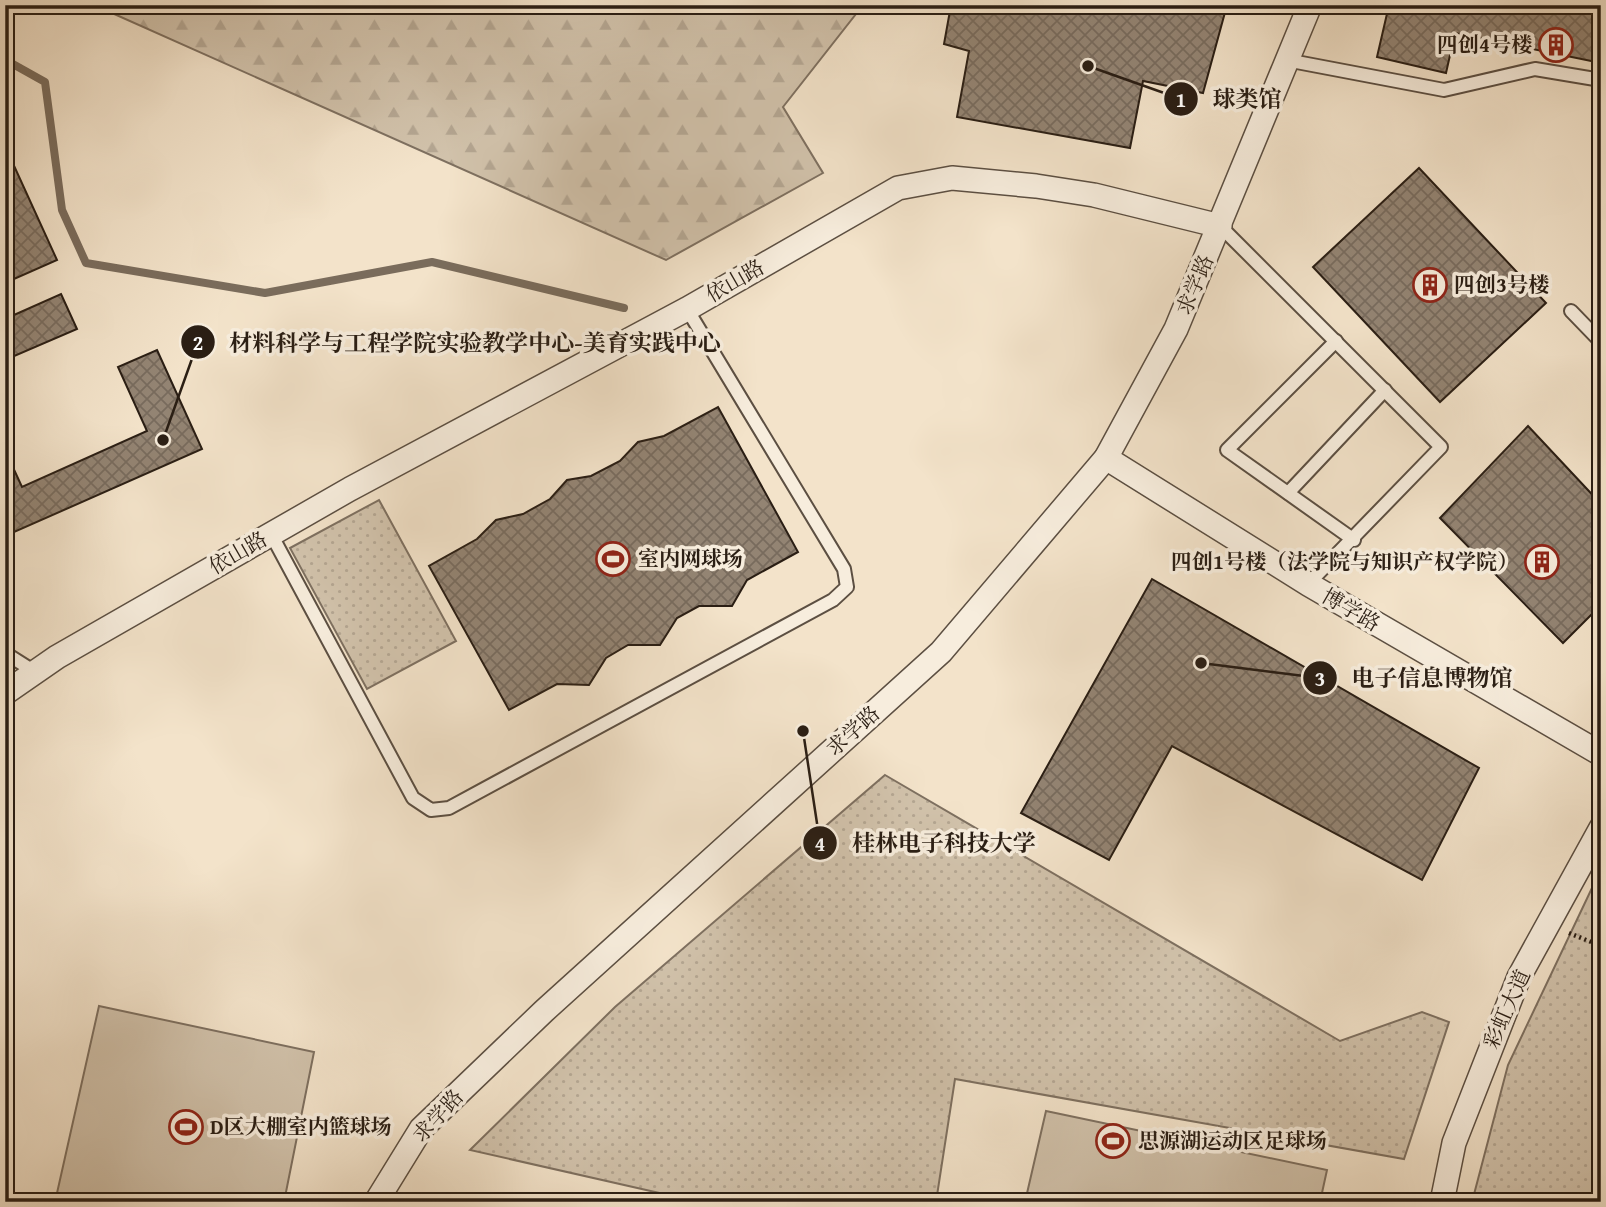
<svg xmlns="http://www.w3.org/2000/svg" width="1606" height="1207" font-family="'Gentium Book Plus','Noto Serif SC',serif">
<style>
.grass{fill:url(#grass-dots);stroke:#7e7060;stroke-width:2}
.forest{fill:url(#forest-firs);stroke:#7e7060;stroke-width:2}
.garden{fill:#d1c2ab;stroke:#7e7060;stroke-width:2}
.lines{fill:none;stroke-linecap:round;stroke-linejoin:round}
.stream{stroke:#7a6c5c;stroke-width:8}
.building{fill:url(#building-cross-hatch);stroke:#2a1e14;stroke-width:2}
.service-casing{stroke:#5c4f42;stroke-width:16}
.minor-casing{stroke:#5c4f42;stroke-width:26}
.path{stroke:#2a1e14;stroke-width:4.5;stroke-dasharray:2 3.5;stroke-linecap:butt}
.service{stroke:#f7eddd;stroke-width:12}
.minor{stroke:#f7eddd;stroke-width:23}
.labels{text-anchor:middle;stroke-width:7;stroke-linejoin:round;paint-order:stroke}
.poi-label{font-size:21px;font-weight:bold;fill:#2a1e14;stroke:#f7eddd;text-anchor:start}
.street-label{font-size:21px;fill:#2a1e14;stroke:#f7eddd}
.leader{fill:none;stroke:#2a1e14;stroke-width:2.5}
.callout-dot{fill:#2a1e14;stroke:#f7eddd;stroke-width:2.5}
.mark-label{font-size:21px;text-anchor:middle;font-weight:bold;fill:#fff}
.callout-label{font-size:23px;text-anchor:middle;font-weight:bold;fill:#2a1e14;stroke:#f7eddd;stroke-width:7;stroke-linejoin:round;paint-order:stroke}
</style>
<defs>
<pattern id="grass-dots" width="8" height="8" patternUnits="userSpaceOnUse" patternTransform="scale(1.75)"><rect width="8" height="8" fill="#d1c2ab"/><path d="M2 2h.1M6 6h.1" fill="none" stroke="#b4a692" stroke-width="1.8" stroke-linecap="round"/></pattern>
<pattern id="forest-firs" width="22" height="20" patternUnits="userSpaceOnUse" patternTransform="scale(1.75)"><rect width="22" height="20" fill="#d1c2ab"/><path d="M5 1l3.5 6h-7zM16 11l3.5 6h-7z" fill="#b4a692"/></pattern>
<pattern id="building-cross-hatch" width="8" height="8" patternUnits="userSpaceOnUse" patternTransform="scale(1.75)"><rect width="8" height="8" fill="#938473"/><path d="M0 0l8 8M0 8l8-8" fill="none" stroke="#786b5d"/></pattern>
</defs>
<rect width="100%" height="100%" fill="#f3e3ca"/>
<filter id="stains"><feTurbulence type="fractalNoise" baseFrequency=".00286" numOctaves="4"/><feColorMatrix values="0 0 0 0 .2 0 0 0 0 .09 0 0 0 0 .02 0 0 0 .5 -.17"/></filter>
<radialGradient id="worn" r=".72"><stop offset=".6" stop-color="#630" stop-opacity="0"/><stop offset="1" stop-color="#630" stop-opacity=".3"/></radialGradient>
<g class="grass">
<path d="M 379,500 L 456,641 L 367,689 L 290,548 Z"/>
<path d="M 885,775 L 1340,1041 L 1422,1012 L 1449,1022 L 1404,1159 L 955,1079 L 936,1202 L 699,1202 L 470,1150 L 615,1007 Z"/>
<path d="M 1601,869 L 1601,1202 L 1472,1202 L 1508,1065 Z"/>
</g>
<path class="forest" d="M 94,5 L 863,5 L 783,107 L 823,173 L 666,260 Z"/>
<g class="garden">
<path d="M 99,1006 L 314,1052 L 284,1202 L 55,1202 Z"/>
<path d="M 1046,1111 L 1327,1170 L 1320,1202 L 1025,1202 Z"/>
</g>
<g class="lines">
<path class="stream" d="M 5,66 L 11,63 L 45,82 L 62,210 L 86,263 L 265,293 L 432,262 L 624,308"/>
</g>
<g class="building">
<path d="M 951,5 L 1227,5 L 1203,93 L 1143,81 L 1130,148 L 957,117 L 969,51 L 944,44 Z"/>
<path d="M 1389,5 L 1601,5 L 1601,63 L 1455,33 L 1446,73 L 1377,57 Z"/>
<path d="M 5,146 L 57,260 L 5,283 Z"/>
<path d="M 1419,168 L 1546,303 L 1440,402 L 1313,267 Z"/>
<path d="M 61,294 L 77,329 L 5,360 L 5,319 Z"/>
<path d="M 157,350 L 202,449 L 5,536 L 5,450 L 22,487 L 147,431 L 118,367 Z"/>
<path d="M 718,407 L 798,552 L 747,580 L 732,606 L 699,606 L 677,618 L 660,645 L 628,645 L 606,658 L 589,685 L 557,684 L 509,710 L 429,566 L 477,539 L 496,520 L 523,514 L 550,499 L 567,480 L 591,476 L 620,461 L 638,442 L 664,436 Z"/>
<path d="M 1528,426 L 1601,504 L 1601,605 L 1563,643 L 1440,518 Z"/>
<path d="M 1152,579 L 1479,768 L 1422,880 L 1172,746 L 1109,860 L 1021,813 Z"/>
</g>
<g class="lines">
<g class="service-casing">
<g id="service">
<path d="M 1286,60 L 1444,90 L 1535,69 L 1601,80"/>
<path d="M 1220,226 L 1441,447 L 1308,584"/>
<path d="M 1571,311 L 1601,342"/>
<path d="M 1336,341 L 1227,450 L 1354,540"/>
<path d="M 1288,493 L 1385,390"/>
<path d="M 271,534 L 413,798 L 431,810 L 449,808 L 833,600 L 847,587 L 844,569 L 687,309"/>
<path d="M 5,653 L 35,672"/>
</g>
</g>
<g class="minor-casing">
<g id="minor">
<path d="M 1106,458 L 1308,584 L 1601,754"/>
<path d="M 5,693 L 57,657 L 350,489 L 687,309 L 898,188 L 952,178 L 1036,186 L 1094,195 L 1220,226"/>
<path d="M 376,1202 L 421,1129 L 544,1011 L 941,652 L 1106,458 L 1176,329 L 1310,5"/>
<path d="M 1442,1202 L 1454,1143 L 1519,977 L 1601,828"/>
</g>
</g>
<path class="path" d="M 1569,933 L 1601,946"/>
<use href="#service" class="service"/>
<use href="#minor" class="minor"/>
</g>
<defs>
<g id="building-ring" transform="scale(1.75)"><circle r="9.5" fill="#f7eddd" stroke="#8f2418" stroke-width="1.5"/><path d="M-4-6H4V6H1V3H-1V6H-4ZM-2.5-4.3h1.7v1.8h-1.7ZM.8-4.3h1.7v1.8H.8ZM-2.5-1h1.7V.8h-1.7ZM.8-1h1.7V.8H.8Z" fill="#8f2418"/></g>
<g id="stadium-ring" transform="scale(1.75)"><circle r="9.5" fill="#f7eddd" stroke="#8f2418" stroke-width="1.5"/><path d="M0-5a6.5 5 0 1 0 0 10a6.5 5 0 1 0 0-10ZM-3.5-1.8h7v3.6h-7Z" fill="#8f2418"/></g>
</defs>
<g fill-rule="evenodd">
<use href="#building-ring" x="1556" y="45"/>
<use href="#building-ring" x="1430" y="285"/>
<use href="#stadium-ring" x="613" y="559"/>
<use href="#building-ring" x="1542" y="562"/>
<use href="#stadium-ring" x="186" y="1127"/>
<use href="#stadium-ring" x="1113" y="1141"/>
</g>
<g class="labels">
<g class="poi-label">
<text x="1532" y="52" text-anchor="end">四创4号楼</text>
<text x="1454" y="292">四创3号楼</text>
<text x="638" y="566">室内网球场</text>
<text x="1518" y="569" text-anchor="end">四创1号楼（法学院与知识产权学院）</text>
<text x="210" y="1134">D区大棚室内篮球场</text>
<text x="1138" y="1148">思源湖运动区足球场</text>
</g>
<g class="street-label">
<text transform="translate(735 281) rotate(-30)" y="7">依山路</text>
<text transform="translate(1195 285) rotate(-67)" y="7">求学路</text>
<text transform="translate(238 553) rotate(-30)" y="7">依山路</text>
<text transform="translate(1351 610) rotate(30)" y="7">博学路</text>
<text transform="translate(853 731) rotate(-42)" y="7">求学路</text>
<text transform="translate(1507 1009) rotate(-66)" y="7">彩虹大道</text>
<text transform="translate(438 1116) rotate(-48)" y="7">求学路</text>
</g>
</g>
<path class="leader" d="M1088 66L1181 99M163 440L198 342M1201 663L1320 678M803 731L820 843"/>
<g class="callout-dot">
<circle cx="1088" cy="66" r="7"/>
<circle cx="163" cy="440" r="7"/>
<circle cx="1201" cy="663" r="7"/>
<circle cx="803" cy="731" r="7"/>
<circle cx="1181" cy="99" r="18"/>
<circle cx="198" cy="342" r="18"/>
<circle cx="1320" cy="678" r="18"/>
<circle cx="820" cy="843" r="18"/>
</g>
<g class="mark-label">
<text x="1181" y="107">1</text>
<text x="198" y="350">2</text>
<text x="1320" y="686">3</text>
<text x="820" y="851">4</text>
</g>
<g class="callout-label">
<text x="1247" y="107">球类馆</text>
<text x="475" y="351">材料科学与工程学院实验教学中心-美育实践中心</text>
<text x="1432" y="686">电子信息博物馆</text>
<text x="944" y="851">桂林电子科技大学</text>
</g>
<rect width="1606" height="1207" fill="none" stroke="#f3e3ca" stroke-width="28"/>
<rect x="7" y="7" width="1592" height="1193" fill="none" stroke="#2a1e14" stroke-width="3.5"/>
<rect x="14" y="14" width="1578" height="1179" fill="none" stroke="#2a1e14" stroke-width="2"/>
<rect width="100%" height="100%" filter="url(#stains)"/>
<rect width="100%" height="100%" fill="url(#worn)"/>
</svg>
